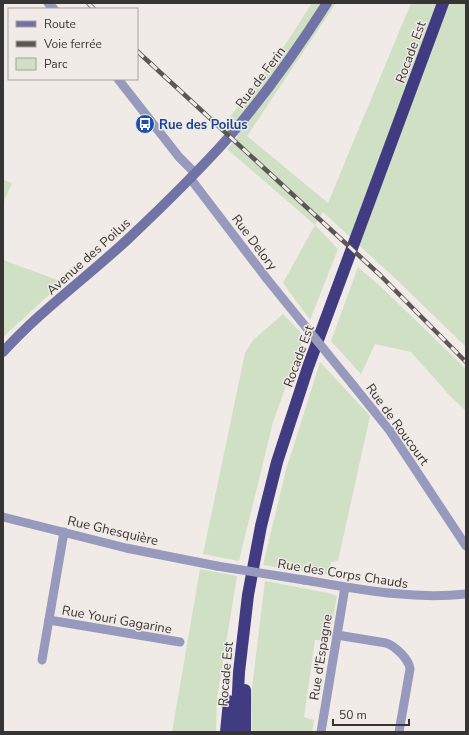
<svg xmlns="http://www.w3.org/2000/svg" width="469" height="735" font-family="'Nunito Sans',sans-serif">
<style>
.green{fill:#cfe0c4}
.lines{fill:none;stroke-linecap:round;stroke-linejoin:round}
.street{stroke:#989abd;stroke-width:9}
.secondary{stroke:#7172a5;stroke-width:10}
.highway{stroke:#413b81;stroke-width:12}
.rail-casing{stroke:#5a5754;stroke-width:4.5}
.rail{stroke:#f0ebe6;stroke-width:3;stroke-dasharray:9;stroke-linecap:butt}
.street-bridge{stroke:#989abd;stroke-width:9}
.labels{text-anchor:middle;stroke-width:3;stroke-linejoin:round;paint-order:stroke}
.street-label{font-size:13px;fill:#373533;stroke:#f0ebe6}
.transit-label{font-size:13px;font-weight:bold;fill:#164399;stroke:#f0ebe6;text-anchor:start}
</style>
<rect width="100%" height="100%" fill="#f0ebe6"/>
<g class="green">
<path d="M 312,3 L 336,3 L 247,136 L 328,203 L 411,3 L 466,3 L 466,347 L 398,281 L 323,212 L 315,225 L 338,249 L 310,320 L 283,283 L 315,225 L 227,149 L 238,137 L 223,126 L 287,42 Z"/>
<path d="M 3,180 L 12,183 L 3,204 Z"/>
<path d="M 3,260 L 63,282 L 3,337 Z"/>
<path d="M 358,267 L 380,286 L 466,369 L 466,411 L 452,398 L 411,352 L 375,344 L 361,374 L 331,341 Z"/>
<path d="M 283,314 L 304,336 L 273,422 L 239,561 L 203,554 L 245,353 L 253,340 Z"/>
<path d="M 320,362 L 370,416 L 338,561 L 331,562 L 329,575 L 263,565 L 286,470 Z"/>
<path d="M 200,569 L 237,576 L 217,699 L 216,732 L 172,732 Z"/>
<path d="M 265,581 L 328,593 L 337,596 L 329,641 L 315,640 L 304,717 L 314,720 L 312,732 L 252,732 L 251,696 Z"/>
</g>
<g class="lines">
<g class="street">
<path d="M 48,3 L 54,9"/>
<path d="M 118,79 L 179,157 L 195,173"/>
<path d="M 190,178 L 267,279 L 301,321"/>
<path d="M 353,385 L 390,431 L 466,546"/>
<path d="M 3,517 L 126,548 L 217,566"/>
<path d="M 304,580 C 358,589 411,600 466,594"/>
<path d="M 49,620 L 180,642"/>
<path d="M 337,635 L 386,643 C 395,646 409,659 410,669 L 399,732"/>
<path d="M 42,660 L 64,532"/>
<path d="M 321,732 L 345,587"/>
</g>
<path class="secondary" d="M 3,352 C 40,311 86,278 127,240 C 162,207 197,173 229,137 C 265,95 297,50 327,3"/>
<g class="highway">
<path d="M 245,690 L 245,732"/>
<path d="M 226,732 L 229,701"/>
<path d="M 236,732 L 239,672 L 248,595 L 261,526 L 277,462 L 308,367 L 443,3"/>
</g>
<g class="rail-casing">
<g id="rail">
<path d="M 88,3 L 94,9"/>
<path d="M 137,51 L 380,275 L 466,362"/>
</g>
</g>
<use href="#rail" class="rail"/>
<g class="street-bridge">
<path d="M 301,321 L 353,385"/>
<path d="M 217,566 L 304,580"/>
</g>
</g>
<defs>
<g id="bus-disc" transform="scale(1)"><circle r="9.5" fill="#1a4fb4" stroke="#f0ebe6"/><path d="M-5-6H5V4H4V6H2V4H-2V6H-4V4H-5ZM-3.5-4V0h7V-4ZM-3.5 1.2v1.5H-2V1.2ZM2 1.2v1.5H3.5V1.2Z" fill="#fff"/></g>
</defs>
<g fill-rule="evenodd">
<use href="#bus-disc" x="145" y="124"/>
</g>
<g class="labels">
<g class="street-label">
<text transform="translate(410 52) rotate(-70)" y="5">Rocade Est</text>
<text transform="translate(260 77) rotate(-53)" y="5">Rue de Ferin</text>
<text transform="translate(255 242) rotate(53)" y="5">Rue Delory</text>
<text transform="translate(88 256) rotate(-42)" y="5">Avenue des Poilus</text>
<text transform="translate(298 356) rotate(-70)" y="5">Rocade Est</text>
<text transform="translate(398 424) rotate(54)" y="5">Rue de Roucourt</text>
<text transform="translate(113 530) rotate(13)" y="5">Rue Ghesquière</text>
<text transform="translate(343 573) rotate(9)" y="5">Rue des Corps Chauds</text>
<text transform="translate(117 619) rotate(10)" y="5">Rue Youri Gagarine</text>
<text transform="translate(320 657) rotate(-81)" y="5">Rue d'Espagne</text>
<text transform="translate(225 674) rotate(-85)" y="5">Rocade Est</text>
</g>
<g class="transit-label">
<text x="159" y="129">Rue des Poilus</text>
</g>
</g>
<rect width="469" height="735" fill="none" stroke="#373533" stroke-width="8"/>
<rect x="8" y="8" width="130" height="72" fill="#f0ebe6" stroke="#a6a29e"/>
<rect x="16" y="21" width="20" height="6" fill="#7172a5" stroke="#a6a29e"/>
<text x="44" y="28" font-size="12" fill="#373533">Route</text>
<rect x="16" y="41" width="20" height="6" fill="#5a5754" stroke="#a6a29e"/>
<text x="44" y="48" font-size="12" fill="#373533">Voie ferrée</text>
<rect x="16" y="58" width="20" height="12" fill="#cfe0c4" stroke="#a6a29e"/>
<text x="44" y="68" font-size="12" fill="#373533">Parc</text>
<path d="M333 719v6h76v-6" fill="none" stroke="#373533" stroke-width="2"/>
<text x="339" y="719" font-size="12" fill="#373533" stroke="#f0ebe6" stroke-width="3" paint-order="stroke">50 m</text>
</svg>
